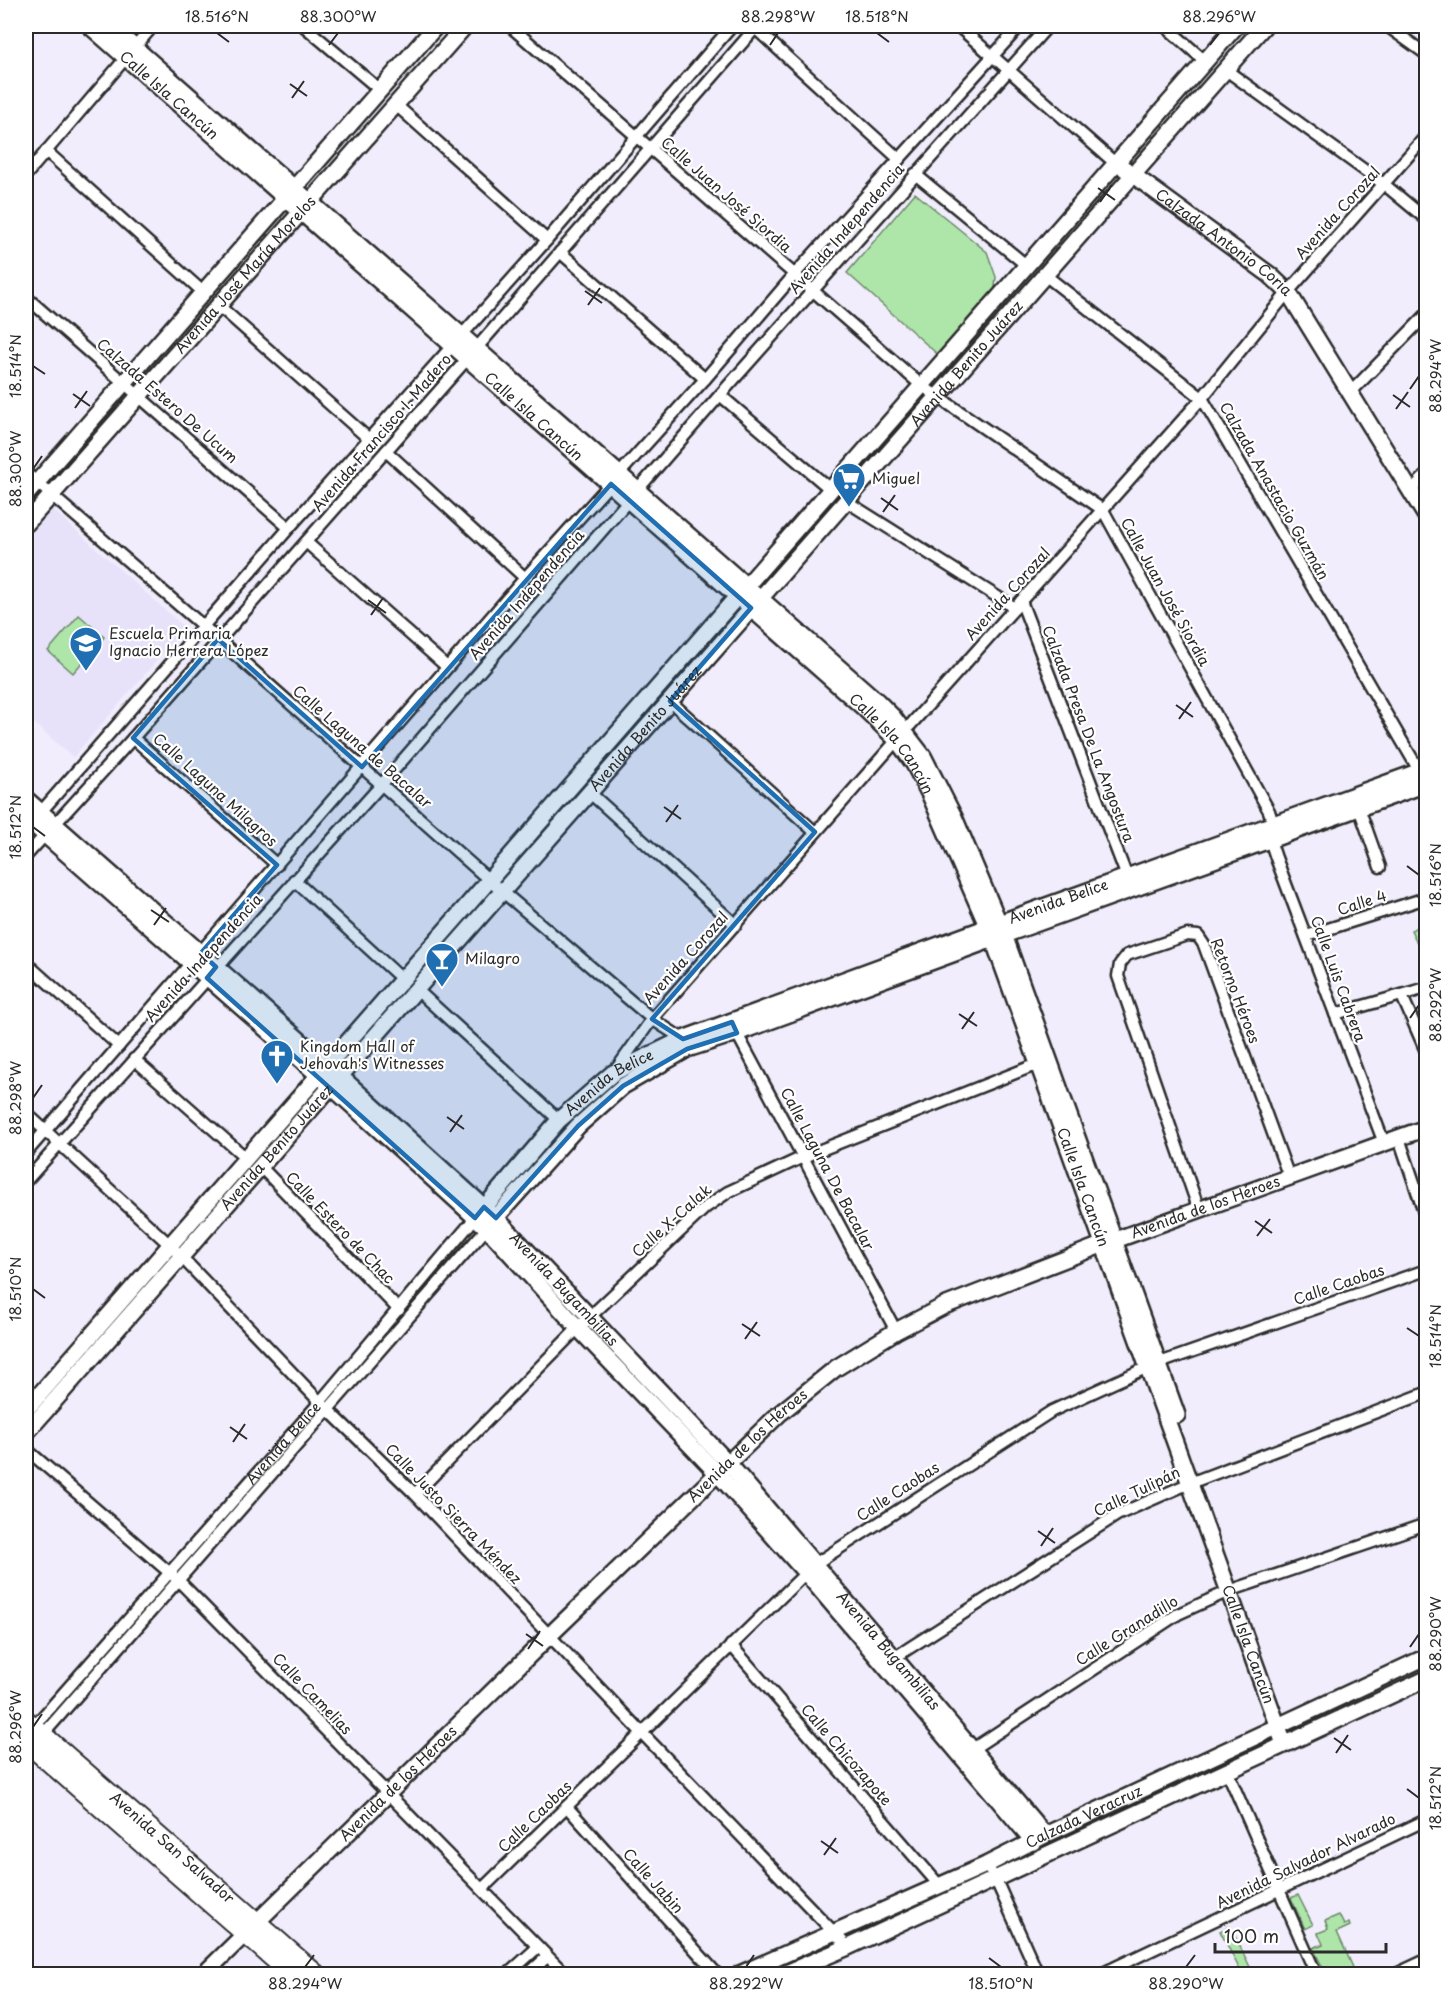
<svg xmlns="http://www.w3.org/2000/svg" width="1452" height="2000" font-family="'Playpen Sans',sans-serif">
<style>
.built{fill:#e7e1fa}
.grass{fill:#aee6aa;stroke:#6c886a;stroke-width:1.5}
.park{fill:url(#park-crowns);stroke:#6c886a;stroke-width:1.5}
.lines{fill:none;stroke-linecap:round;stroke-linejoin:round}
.street-casing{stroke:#2b2b2b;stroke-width:15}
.secondary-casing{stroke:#2b2b2b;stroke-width:20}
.primary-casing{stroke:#2b2b2b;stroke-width:22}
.street{stroke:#fff;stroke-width:10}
.secondary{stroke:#fff;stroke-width:15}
.primary{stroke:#fff;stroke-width:18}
.marked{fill:#1f6fb2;fill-opacity:0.2;stroke:#1f6fb2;stroke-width:4.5;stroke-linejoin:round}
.ticks{fill:none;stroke:#2b2b2b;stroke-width:2}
.labels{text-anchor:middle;stroke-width:4.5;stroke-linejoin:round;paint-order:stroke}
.street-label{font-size:15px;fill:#2b2b2b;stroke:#fff}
.poi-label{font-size:15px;fill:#2b2b2b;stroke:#fff;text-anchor:start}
.neatline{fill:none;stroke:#2b2b2b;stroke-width:2}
.ticks-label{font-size:15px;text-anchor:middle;fill:#2b2b2b}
</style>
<defs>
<pattern id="park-crowns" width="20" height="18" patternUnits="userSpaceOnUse" patternTransform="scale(1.5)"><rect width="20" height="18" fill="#aee6aa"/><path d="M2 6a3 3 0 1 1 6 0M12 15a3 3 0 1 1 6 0" fill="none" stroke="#96c592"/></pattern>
</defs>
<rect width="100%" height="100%" fill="#f1edfc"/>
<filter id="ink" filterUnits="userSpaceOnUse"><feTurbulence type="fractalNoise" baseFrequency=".0167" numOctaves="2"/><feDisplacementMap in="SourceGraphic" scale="12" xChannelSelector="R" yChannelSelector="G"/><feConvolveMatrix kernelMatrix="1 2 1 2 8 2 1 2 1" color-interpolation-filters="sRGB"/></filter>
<g filter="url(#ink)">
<path class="built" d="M 52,509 L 185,628 L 73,757 L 26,716 L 26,540 Z"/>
<g class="grass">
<path d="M 915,193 L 987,252 L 996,277 L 993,306 L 945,361 L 847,273 Z"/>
<path d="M 79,615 L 104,637 L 73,673 L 48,651 Z"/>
<path d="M 1298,1895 L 1313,1925 L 1305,1929 L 1291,1898 Z"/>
<path d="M 1339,1915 L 1344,1925 L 1349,1923 L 1350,1926 L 1337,1932 L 1356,1974 L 1326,1974 L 1313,1948 L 1323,1944 L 1318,1933 L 1328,1929 L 1325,1921 Z"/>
<path d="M 1230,1926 L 1253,1973 L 1242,1974 L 1220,1931 Z"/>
</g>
<path class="park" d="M 1426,923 L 1426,962 L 1411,930 Z"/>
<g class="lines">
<g class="street-casing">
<g id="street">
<path d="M 304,26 L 380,90"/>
<path d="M 510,26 L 921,385 L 1103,510 L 1269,811 L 1273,824 L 1270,840 L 1276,858 L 1384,1143"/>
<path d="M 958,26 L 1115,163"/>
<path d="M 1165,26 L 1205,61"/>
<path d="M 1387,26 L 1426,54"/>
<path d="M 755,28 L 899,159"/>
<path d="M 1226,70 L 1385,185 L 1426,219"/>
<path d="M 395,104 L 547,240"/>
<path d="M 46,151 L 203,292"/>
<path d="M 915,174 L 1026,265"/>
<path d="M 26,175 L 153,26"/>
<path d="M 560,252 L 705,379"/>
<path d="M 1045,275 L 1202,398 L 1420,772"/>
<path d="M 26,297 L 289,528"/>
<path d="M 218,305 L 369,439"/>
<path d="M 1351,392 L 1426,315"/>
<path d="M 720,395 L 830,489"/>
<path d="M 386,451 L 525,578"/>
<path d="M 26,473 L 203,626 L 489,880 L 652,1019 L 683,1039"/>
<path d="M 1412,490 L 1426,475"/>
<path d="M 846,501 L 1015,608"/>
<path d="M 306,542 L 447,667"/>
<path d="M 1021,601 L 1127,877"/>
<path d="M 670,701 L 815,832"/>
<path d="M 133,738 L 277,865"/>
<path d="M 589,792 L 736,925"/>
<path d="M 1359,808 L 1380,867"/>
<path d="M 26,829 L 289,528 L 547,240 L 732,26"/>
<path d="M 26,856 L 133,738 L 468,358 L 757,26"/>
<path d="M 294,880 L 402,979"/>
<path d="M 1306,936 L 1426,898"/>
<path d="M 26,963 L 119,1046"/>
<path d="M 416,989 L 559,1120"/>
<path d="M 1402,996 L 1425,1049"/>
<path d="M 1335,1014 L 1426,988"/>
<path d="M 734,1028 L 896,1331"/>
<path d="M 134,1059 L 246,1158"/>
<path d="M 615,1071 L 652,1019 L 897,740 L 1202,398 L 1288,292 L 1426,136"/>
<path d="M 26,1113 L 170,1245 L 320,1402 L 415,1494 L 642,1733 L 848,1947"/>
<path d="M 1399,1138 L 1426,1218"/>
<path d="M 26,1153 L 525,578 L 705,379 L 795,274 L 1020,26"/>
<path d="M 260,1166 L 399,1310"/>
<path d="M 26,1181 L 382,784 L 720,395 L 1048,26"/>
<path d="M 1199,1210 L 1118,976 L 1120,964 L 1127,955 L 1187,935 L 1198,936 L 1204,945 L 1289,1177"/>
<path d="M 26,1449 L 177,1579 L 565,1974"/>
<path d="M 415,1494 L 578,1328 L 706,1207 L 728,1192 L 803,1157 L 1043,1062"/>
<path d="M 731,1645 L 939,1885"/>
<path d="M 889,1661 L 1117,1515 L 1190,1483 L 1426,1393"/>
<path id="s1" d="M 31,1730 L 320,1402 L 475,1218"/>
<path d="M 40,1738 L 487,1228"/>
<path d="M 968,1752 L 1178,1614 L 1229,1591 L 1426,1524"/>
<path d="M 1227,1771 L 1316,1974"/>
<path d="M 567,1807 L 717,1974"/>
<path d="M 986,1865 L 995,1878 L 1038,1974"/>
<path d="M 482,1889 L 815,1564 L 1052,1411 L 1148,1367 L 1426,1270"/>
<path d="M 508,1974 L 538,1947"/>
<path d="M 528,1974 L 547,1957"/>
<path d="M 1101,1974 L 1426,1820"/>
<path d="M 1396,1974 L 1426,1960"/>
</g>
</g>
<g class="secondary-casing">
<g id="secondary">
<path id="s2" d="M 90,26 L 863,707 L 897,740 L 914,764 L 930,795 L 993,939 L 1284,1744"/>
<path d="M 110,26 L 878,702 L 893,717 L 923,756 L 954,817 L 1004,935 L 1177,1415"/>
<path id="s3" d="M 1125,169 L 1270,275 L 1288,292 L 1426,516"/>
<path d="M 26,495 L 436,26"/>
<path id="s4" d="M 26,524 L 465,26"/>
<path id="s5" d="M 26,799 L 340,1076 L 496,1218 L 729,1464 L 1045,1835"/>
<path d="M 26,818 L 331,1086 L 487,1228 L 578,1328 L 718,1474 L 806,1573 L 1034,1842"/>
<path id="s6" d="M 478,1215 L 559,1120 L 613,1073 L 683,1039 L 999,923 L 1426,769"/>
<path d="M 491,1223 L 578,1126 L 623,1086 L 687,1049 L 737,1033 L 1004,935 L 1426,784"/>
<path d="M 26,1410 L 1236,26"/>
<path id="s7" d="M 26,1433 L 1264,26"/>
<path id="s8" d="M 204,1974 L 550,1635 L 779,1414 L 836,1368 L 896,1331 L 944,1306 L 1104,1244 L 1426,1128"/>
<path id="s9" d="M 740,1974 L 986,1865 L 1045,1835 L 1426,1657"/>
<path d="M 784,1974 L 848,1947 L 1426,1679"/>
</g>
</g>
<g class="primary-casing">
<g id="primary">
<path id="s10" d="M 26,1720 L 316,1974"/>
<path d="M 26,1742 L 291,1974"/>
</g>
</g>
<use href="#street" class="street"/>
<use href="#secondary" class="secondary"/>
<use href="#primary" class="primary"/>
</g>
</g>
<path class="marked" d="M 611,484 L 751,608 L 670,701 L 815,832 L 652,1019 L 683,1039 L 732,1022 L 737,1033 L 687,1049 L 623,1086 L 578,1126 L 496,1218 L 484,1207 L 475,1218 L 207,978 L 216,967 L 201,953 L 277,865 L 133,738 L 218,639 L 362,767 Z"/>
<path class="ticks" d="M 217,33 L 229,42M 877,33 L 889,42M 329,45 L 338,33M 770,45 L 778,33M 1210,45 L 1219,33M 290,84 L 307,96M 292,98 L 304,81M 1098,188 L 1115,200M 1100,202 L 1112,185M 585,291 L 602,303M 588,305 L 600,288M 33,366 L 45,374M 1410,389 L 1419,376M 73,394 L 90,406M 1393,395 L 1410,407M 75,408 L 87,391M 1396,409 L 1408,392M 33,469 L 42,456M 881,498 L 898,510M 883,512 L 895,495M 368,600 L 386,613M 371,615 L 383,598M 1176,705 L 1193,717M 1179,719 L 1191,702M 664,807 L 681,819M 666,822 L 678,805M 33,827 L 45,836M 1407,866 L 1419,875M 151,910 L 169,922M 154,925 L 166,908M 959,1014 L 977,1026M 1410,1018 L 1419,1005M 962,1029 L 974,1012M 33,1098 L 42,1085M 447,1117 L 464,1129M 450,1132 L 462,1115M 1255,1221 L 1272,1233M 1257,1236 L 1270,1219M 33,1289 L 45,1298M 742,1324 L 760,1336M 1407,1328 L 1419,1336M 745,1339 L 757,1322M 230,1427 L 247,1439M 233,1442 L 245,1424M 1038,1531 L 1055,1543M 1041,1546 L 1053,1528M 526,1634 L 543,1646M 1410,1647 L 1419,1634M 528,1649 L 540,1631M 33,1727 L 42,1714M 1334,1738 L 1351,1750M 1336,1753 L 1348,1735M 1407,1789 L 1419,1798M 821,1841 L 838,1853M 824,1855 L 836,1838M 989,1958 L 1001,1967M 305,1967 L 314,1955M 746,1967 L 754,1955M 1186,1967 L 1195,1955"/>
<defs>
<g id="supermarket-pin" transform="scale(1.725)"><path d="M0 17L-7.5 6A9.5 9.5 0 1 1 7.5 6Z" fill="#1f6fb2" stroke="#fff"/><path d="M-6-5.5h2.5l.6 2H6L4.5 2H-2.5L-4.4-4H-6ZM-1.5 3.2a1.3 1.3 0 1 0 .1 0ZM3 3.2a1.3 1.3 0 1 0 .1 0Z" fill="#fff"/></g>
<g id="school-pin" transform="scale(1.725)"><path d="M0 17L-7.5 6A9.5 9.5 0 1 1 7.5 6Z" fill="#1f6fb2" stroke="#fff"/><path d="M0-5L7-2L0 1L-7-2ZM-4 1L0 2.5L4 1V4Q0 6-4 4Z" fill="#fff"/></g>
<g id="bar-pin" transform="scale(1.725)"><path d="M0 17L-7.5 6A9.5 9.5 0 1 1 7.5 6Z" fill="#1f6fb2" stroke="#fff"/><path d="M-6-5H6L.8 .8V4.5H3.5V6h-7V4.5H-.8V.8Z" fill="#fff"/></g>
<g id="church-pin" transform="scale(1.725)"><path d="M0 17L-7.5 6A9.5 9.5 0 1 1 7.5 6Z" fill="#1f6fb2" stroke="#fff"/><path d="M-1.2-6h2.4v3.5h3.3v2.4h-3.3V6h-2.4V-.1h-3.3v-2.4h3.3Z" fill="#fff"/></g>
</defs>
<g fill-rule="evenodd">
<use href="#supermarket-pin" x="849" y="479"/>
<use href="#school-pin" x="86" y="643"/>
<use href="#bar-pin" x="442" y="959"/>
<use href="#church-pin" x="277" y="1056"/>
</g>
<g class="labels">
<g class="street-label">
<text dy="5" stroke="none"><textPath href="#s2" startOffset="105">Calle Isla Cancún</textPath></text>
<text transform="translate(726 195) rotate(41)" y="5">Calle Juan José Siordia</text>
<text transform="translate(1338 213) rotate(-48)" y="5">Avenida Corozal</text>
<text transform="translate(847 229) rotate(-49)" y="5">Avenida Independencia</text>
<text dy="5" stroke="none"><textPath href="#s3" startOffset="123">Calzada Antonio Coria</textPath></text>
<text dy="5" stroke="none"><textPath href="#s4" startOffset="332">Avenida José María Morelos</textPath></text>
<text dy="5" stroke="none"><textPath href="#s7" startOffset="1424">Avenida Benito Juárez</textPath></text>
<text transform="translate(167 401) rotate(41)" y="5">Calzada Estero De Ucum</text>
<text dy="5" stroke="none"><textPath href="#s2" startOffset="591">Calle Isla Cancún</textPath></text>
<text transform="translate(382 433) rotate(-49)" y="5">Avenida Francisco I. Madero</text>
<text transform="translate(1274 491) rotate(60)" y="5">Calzada Anastacio Guzmán</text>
<text transform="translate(1165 592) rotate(61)" y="5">Calle Juan José Siordia</text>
<text transform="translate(1008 594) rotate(-48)" y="5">Avenida Corozal</text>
<text transform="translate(527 595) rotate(-49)" y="5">Avenida Independencia</text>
<text dy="5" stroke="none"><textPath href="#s7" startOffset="938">Avenida Benito Juárez</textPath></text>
<text transform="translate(1088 734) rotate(69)" y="5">Calzada Presa De La Angostura</text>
<text dy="5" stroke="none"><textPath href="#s2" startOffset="1077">Calle Isla Cancún</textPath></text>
<text transform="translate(362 747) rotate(41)" y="5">Calle Laguna de Bacalar</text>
<text transform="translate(215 790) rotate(42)" y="5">Calle Laguna Milagros</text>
<text dy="5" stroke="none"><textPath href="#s6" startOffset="674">Avenida Belice</textPath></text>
<text transform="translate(1362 903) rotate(-18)" y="5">Calle 4</text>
<text transform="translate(204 958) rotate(-48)" y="5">Avenida Independencia</text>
<text transform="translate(686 958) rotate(-48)" y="5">Avenida Corozal</text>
<text transform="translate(1338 979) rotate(70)" y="5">Calle Luis Cabrera</text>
<text transform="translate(1235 991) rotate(69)" y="5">Retorno Héroes</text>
<text dy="5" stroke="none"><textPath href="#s6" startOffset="188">Avenida Belice</textPath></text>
<text dy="5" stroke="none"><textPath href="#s7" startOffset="380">Avenida Benito Juárez</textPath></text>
<text transform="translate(827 1169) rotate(62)" y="5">Calle Laguna De Bacalar</text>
<text dy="5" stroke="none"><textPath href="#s2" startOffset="1563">Calle Isla Cancún</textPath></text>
<text dy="5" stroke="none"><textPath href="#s8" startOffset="1280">Avenida de los Héroes</textPath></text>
<text transform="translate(672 1221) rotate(-42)" y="5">Calle X-Calak</text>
<text transform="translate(340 1228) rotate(46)" y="5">Calle Estero de Chac</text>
<text transform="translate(1339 1285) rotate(-19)" y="5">Calle Caobas</text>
<text dy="5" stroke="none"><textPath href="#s5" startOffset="728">Avenida Bugambilias</textPath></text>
<text dy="5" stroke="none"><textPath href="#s1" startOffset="382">Avenida Belice</textPath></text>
<text dy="5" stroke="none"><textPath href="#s8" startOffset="758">Avenida de los Héroes</textPath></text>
<text transform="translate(898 1492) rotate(-33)" y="5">Calle Caobas</text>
<text transform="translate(1137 1492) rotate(-26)" y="5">Calle Tulipán</text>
<text transform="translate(453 1514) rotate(46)" y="5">Calle Justo Sierra Méndez</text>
<text transform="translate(1127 1631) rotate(-32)" y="5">Calle Granadillo</text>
<text dy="5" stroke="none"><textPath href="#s2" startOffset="2049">Calle Isla Cancún</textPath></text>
<text dy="5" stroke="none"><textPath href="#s5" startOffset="1214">Avenida Bugambilias</textPath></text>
<text transform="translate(312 1694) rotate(46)" y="5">Calle Camelias</text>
<text transform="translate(846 1755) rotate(49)" y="5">Calle Chicozapote</text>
<text dy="5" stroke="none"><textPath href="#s8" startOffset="272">Avenida de los Héroes</textPath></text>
<text transform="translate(535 1817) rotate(-44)" y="5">Calle Caobas</text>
<text dy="5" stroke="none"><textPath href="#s9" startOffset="378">Calzada Veracruz</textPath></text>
<text dy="5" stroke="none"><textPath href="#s10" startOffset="194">Avenida San Salvador</textPath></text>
<text transform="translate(1306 1861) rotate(-26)" y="5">Avenida Salvador Alvarado</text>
<text transform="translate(653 1881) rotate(48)" y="5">Calle Jabin</text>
</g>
<g class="poi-label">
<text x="872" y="484">Miguel</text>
<text x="109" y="639">Escuela Primaria<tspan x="109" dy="17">Ignacio Herrera López</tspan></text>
<text x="465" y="964">Milagro</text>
<text x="300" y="1052">Kingdom Hall of<tspan x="300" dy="17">Jehovah's Witnesses</tspan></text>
</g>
</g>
<rect width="1452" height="2000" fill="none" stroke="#fff" stroke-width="66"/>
<path d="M1215 1943v9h171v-9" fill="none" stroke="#2b2b2b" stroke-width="3"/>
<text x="1224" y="1943" font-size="18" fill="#2b2b2b" stroke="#ffffff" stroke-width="4.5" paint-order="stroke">100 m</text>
<rect x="33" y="33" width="1386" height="1934" class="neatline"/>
<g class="ticks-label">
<text x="217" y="22">18.516°N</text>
<text x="338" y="22">88.300°W</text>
<text x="778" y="22">88.298°W</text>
<text x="877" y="22">18.518°N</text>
<text x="1219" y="22">88.296°W</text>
<text transform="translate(16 366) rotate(-90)" y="5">18.514°N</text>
<text transform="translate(1436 376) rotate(-90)" y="5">88.294°W</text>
<text transform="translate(16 469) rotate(-90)" y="5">88.300°W</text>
<text transform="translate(16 827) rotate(-90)" y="5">18.512°N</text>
<text transform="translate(1436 875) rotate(-90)" y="5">18.516°N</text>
<text transform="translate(1436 1005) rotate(-90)" y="5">88.292°W</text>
<text transform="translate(16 1098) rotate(-90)" y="5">88.298°W</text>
<text transform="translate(16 1289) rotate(-90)" y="5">18.510°N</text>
<text transform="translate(1436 1336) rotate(-90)" y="5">18.514°N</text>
<text transform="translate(1436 1634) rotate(-90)" y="5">88.290°W</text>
<text transform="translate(16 1727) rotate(-90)" y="5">88.296°W</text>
<text transform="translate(1436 1798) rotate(-90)" y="5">18.512°N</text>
<text x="305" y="1989">88.294°W</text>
<text x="746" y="1989">88.292°W</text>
<text x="1001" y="1989">18.510°N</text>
<text x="1186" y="1989">88.290°W</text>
</g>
</svg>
